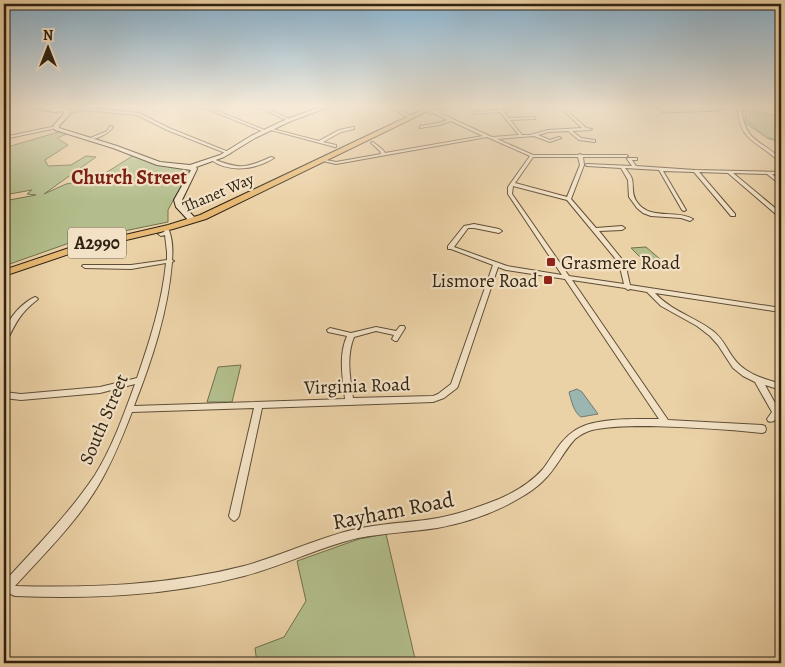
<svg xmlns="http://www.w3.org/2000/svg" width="785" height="667" font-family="Alegreya,serif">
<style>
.green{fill:#b2bd8b;stroke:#70704e}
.water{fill:#9bb5b1;stroke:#707a71}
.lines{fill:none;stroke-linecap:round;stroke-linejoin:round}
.stream{stroke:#707a71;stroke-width:1}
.building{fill:#d69f72;stroke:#2f2212}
.street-casing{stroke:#5e4e37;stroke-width:2}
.secondary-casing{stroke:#2f2212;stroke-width:2}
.primary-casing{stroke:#2f2212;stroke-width:2}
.street{fill:#f2e1c5;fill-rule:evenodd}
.secondary{fill:#f2e1c5;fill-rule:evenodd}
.primary{fill:#e6b873;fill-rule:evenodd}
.poi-dot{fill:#8f2418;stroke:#f2e1c5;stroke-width:2}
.labels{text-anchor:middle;stroke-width:4.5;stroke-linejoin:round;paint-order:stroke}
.far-street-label{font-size:16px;fill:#2f2212;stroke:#f2e1c5}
.shield{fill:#f2e1c5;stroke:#6a5b48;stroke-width:1}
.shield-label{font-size:18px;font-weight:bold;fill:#2f2212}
.poi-label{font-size:19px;fill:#2f2212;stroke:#f2e1c5;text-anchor:start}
.street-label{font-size:19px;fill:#2f2212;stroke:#f2e1c5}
.far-district-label{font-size:20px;font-weight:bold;fill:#7a1f14;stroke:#f2e1c5}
.near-street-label{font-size:22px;fill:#2f2212;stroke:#f2e1c5}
</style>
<rect width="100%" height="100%" fill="#ebd1a6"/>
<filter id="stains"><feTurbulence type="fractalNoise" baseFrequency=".004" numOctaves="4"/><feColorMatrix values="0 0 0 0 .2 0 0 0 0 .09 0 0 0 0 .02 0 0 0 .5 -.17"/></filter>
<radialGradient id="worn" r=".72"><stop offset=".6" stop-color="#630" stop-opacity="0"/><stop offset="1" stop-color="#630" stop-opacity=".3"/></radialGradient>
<g class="green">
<path d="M 743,110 L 781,116 L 781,142 L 769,139 L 745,123 L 746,113 Z"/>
<path d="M 62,131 L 69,133 L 57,138 L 68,145 L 45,160 L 48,166 L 71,165 L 86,156 L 96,157 L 44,194 L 66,184 L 96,179 L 134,155 L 166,166 L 190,169 L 168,210 L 168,222 L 75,241 L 4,266 L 4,201 L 36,195 L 27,194 L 32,190 L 4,195 L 4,148 Z"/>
<path d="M 646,247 L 660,259 L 644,261 L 631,248 Z"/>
<path d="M 241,365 L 232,402 L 207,402 L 218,367 Z"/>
<path d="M 386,534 L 416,663 L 257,663 L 255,648 L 284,637 L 306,601 L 297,561 L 359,539 Z"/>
</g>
<path class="water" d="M 577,389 L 582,392 L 598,414 L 581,417 C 574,413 571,400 569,392 Z"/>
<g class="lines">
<g class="stream">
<path d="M 732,107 L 738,113"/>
<path d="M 742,116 L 766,137 L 781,141"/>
</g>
</g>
<path class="building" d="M 655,107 L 720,107 L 720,111 L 664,113 Z"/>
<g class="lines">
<g class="street-casing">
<g id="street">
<path d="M 202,107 L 207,107 L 267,131 L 264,132 Z"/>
<path d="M 259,107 L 264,107 L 291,120 L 288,121 Z"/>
<path d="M 389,107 L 394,107 L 413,117 L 410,118 Z"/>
<path d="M 444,107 L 450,107 L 437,112 L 492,137 L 519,135 L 500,112 L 474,114 L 473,112 L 499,110 L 497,107 L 500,107 L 509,118 L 535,117 L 535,119 L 534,119 L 510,120 L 522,135 L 530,135 L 548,130 L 582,128 L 560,107 L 563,107 L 586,128 L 592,129 L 590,130 L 572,131 L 581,138 L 595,140 L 595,142 L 579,140 L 568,131 L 548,132 L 538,135 L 550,140 L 559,137 L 561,138 L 550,142 L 534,136 L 497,139 L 533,155 L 578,155 L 580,154 L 582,155 L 627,155 L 628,156 L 626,157 L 583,157 L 584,165 L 571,199 L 596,228 L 622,226 L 625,228 L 622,230 L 599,231 L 625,263 L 630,285 L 781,308 L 781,312 L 655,293 C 671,311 695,317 713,331 C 722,338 726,347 732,356 C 744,374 762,378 781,384 L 781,390 L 765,385 L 780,412 C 778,417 774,424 768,421 L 767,419 L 772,412 L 755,382 L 743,376 L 733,368 L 718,345 L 710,336 L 697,326 L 661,306 L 647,292 L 630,289 L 628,290 L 625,288 L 572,280 L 668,420 L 762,425 L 765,426 L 766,429 L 765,432 L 762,433 C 725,429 687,427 650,426 C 631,426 610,426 592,430 C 585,432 580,435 575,439 C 563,452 556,469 543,481 C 536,488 527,494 518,499 C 494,513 465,523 437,528 C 411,532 384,533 358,538 C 319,547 283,566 244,576 C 169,596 92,599 15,596 L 8,593 L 4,595 L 4,582 C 35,548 69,514 95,475 C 112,448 124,414 135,384 L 100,393 L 21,400 L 4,398 L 4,392 L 21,394 L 100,387 L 137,378 C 150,340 162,303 166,263 L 131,269 L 85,268 L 82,266 L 83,265 L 131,265 L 167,260 L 167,252 L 165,235 L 161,236 L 158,234 L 164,232 L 165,230 L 169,230 C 172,238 173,250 172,260 L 174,261 L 172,262 C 168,312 152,360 134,406 L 345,399 C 343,378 338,356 347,336 L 328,332 L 327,330 L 330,328 L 351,333 L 376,327 L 396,331 L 400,326 L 404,326 L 405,328 L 397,341 L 395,341 L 392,339 L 394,335 L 376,331 L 354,337 C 346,356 350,378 353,398 L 433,396 L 438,394 L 451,384 L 493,265 L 451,249 L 448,249 L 448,246 L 464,226 L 474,224 L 499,229 L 502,231 L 499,233 L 474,228 L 468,228 L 454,247 L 507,266 L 562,275 L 508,194 L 508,187 L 530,156 L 487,137 L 336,164 L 319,160 L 321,159 L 336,162 L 381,154 L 380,151 L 371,143 L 373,142 L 383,150 L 385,153 L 483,136 L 451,121 L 439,125 L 420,128 L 420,126 L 438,123 L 448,120 L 433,113 L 429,114 L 429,112 L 430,112 L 425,109 L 427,108 L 434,111 ZM 533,157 L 578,157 L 580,165 L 567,197 L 515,183 ZM 513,186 L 567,200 L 619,263 L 624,284 L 569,276 L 512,194 ZM 498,267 L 506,270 L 565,279 L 659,419 C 636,419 593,417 574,431 C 560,440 553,456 543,469 C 528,486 506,497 486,504 C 470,510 454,515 438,518 C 410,523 380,523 352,530 C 315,539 281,556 244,566 C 170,585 92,588 15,586 C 46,552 80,519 102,479 C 114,458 123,435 132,412 L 254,408 L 229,516 L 231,519 L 234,521 L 237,519 L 239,516 L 262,408 L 433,402 L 444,398 L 457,388 L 458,386 Z"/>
<path d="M 737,107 L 741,107 C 745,143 759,138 781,159 L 781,162 C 776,159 771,154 765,150 C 745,136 740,132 737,107 Z"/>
<path d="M 85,108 L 139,113 L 169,128 L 231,153 L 228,154 L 167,130 L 137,115 L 85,110 L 68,113 L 66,112 Z"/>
<path d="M 56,126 L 57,126 L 57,128 L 4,139 L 4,137 Z"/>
<path d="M 110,126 L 113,127 C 108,134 96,140 88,139 L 107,131 Z"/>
<path d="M 353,127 L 354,127 L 354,129 L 341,132 L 323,142 L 336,145 L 336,147 L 335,147 L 267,129 L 269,128 L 319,141 L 339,130 Z"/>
<path d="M 271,157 L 274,158 C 255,170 230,173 211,160 L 213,159 C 239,169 245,169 271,157 Z"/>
<path d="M 628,158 L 637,158 L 637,160 L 632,160 L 636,166 L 695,170 L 781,172 L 781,174 L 772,174 L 781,182 L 781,185 L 767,174 L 733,173 L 781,213 L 781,216 L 778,216 L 728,173 L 699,172 L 735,214 L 735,216 L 731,216 L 694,172 L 663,171 L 686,210 L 684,211 L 682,210 L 659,170 L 625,168 C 628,172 631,175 632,179 C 634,187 631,194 637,202 C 650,221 675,209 693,219 L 690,221 L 681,218 L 651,216 L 643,213 L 637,208 L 629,197 L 628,180 L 621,168 L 587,166 L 585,165 L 587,164 L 632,166 L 627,159 Z"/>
<path d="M 35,297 L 37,298 L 38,299 L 37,300 C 20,313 15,324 6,343 L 4,343 C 4,339 3,335 5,331 C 9,317 22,303 35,297 Z"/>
</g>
</g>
<g class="secondary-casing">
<path id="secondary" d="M 27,107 L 69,107 L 70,114 L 59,126 L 59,128 L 117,146 L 160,162 L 190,165 L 220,155 L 251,136 L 287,119 L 321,107 L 329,107 L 291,121 L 255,138 L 224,157 L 196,167 L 197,169 L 182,200 L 182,204 L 197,220 L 193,222 L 190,222 L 176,207 L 174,200 L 191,170 L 157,165 L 113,148 L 55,130 L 53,126 L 64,114 L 64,111 L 54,112 Z"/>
</g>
<g class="primary-casing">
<path id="primary" d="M 428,107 L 436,107 L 206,219 L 173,229 L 75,252 L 4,276 L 4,270 L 69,248 L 168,225 L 200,215 Z"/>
</g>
<use href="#street" class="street"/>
<use href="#secondary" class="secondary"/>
<use href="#primary" class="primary"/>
</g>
<linearGradient id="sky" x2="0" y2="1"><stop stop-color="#89b4d2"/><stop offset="0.53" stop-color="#f6ead7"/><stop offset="1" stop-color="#f6ead7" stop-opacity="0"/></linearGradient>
<rect width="785" height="201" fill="url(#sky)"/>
<g class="poi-dot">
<rect x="546" y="257" width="10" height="10" rx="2.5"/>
<rect x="543" y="275" width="10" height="10" rx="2.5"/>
</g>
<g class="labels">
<g class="far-street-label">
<text transform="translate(218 192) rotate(-23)" y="6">Thanet Way</text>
</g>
<rect class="shield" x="68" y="227.5" width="58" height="31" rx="4"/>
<g class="shield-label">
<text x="97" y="249">A2990</text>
</g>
<g class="poi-label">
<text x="561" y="269">Grasmere Road</text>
<text x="538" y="287" text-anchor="end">Lismore Road</text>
</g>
<g class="street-label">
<text transform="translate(357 385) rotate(-2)" y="7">Virginia Road</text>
<text transform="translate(103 419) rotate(-67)" y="7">South Street</text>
</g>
<g class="far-district-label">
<text x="129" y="184">Church Street</text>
</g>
<g class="near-street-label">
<text transform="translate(393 510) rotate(-11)" y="8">Rayham Road</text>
</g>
</g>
<rect width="785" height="667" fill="none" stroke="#ebd1a6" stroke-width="20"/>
<rect x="5" y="5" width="775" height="657" fill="none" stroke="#2f2212" stroke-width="2.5"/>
<rect x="10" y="10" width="765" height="647" fill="none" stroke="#2f2212"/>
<g transform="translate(48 48)" stroke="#f2e1c5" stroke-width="4" paint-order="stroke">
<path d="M0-4L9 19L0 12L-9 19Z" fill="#2f2212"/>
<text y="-8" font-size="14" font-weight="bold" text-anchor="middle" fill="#2f2212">N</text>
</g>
<rect width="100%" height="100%" filter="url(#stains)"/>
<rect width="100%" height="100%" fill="url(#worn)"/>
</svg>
